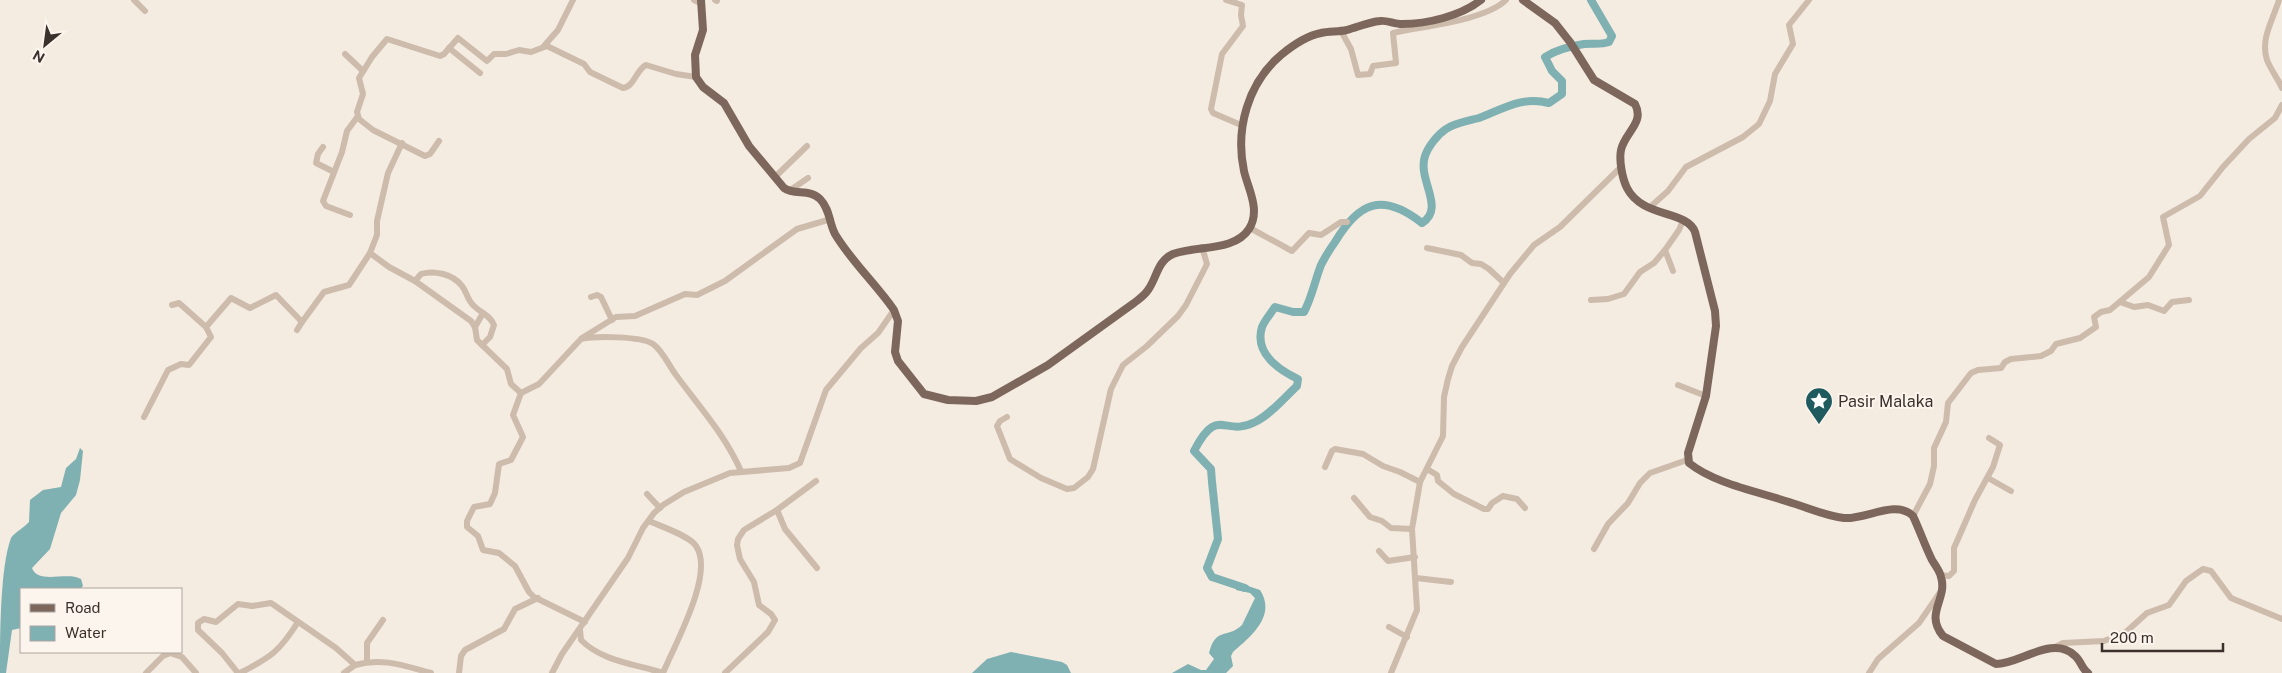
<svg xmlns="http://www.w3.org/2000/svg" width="2282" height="673" font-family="'Public Sans',sans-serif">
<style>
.water{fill:#7fb0b2}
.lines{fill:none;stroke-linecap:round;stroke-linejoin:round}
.river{stroke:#7fb0b2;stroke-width:8}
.minor{stroke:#cdbbac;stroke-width:6}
.major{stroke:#7d675c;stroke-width:8}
.labels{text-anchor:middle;stroke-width:4;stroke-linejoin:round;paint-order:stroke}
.poi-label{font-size:16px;fill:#3b302b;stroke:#fbf5ee;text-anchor:start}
</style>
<rect width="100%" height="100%" fill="#f4ebe1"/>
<g class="water">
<path d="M 80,448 L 83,451 L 80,480 L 76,495 L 61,513 L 50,549 L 32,568 C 38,585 67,571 81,579 L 83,586 L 80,589 L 21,589 L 21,628 L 12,630 L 6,673 L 0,673 C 0,638 0,567 11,538 C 16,531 24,528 29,522 L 30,500 L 43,490 L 61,487 L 66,468 L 76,459 Z"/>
<path d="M 1239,583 L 1260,590 C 1277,616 1250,637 1233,652 L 1231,656 L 1233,666 L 1226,673 L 1172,673 L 1188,664 L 1201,670 L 1206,670 L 1214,659 L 1209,653 C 1216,626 1228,639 1242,625 L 1255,598 L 1250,593 L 1236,590 L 1236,585 Z"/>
<path d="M 1011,652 L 1062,662 L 1067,665 L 1071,673 L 972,673 L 987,659 Z"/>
</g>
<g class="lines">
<path class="river" d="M 1245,588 L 1212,577 L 1207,568 L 1218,539 L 1212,482 L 1211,469 L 1194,451 C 1218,404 1224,438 1255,422 C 1270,415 1284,398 1297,386 L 1298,379 C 1279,370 1254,353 1262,327 C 1265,320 1271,313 1275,307 L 1293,312 L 1304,312 C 1312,297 1315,280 1321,265 C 1325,257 1330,249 1335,242 C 1359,202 1382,192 1422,223 C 1446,208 1417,180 1425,156 C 1428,147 1437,135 1446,129 C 1455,123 1468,121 1479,118 C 1503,109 1521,96 1549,103 L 1562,94 L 1562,81 L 1552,71 L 1545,57 C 1556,50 1571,46 1584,44 C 1593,43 1600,45 1609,42 L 1612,36 L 1591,0"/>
<g class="minor">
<path d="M 134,0 L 145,11"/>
<path d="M 694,0 L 702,4"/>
<path d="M 715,0 L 717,1"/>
<path d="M 1226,0 L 1242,5 L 1241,15 L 1243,26 L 1222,54 L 1211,109 L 1213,113 L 1241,125"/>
<path d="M 2279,0 C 2273,20 2260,39 2267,60 C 2271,70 2278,79 2282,88"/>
<path d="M 1341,31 L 1351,49 L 1358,75 L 1370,74 L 1373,66 L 1396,63 L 1393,33 C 1422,26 1485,21 1506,0"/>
<path d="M 544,46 L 558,30 L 573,0"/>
<path d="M 449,48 L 480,73"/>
<path d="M 345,54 L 363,71"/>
<path d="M 439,141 L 430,154 L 425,156 L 373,130 L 359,119 L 357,112 L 363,94 L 359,78 L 372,57 L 387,39 L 440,56 L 444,54 L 458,38 L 487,61 L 494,54 L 506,54 L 519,50 L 531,52 L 547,46 L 584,64 L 590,72 L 623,88 C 634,87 636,70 646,65 L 676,74 L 696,77"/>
<path d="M 402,143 L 388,173 L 377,221 L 377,235 L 370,253 L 389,267 L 415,281 L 471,321 L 475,327 L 477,340 L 507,369 L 511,384 L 521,393"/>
<path d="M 323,147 L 318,154 L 316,163 L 334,172"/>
<path d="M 775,177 L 807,146"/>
<path d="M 789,191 L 808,178"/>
<path d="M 1649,208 L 1668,191 L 1686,167 L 1743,137 L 1759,124 L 1770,101 L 1775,74 L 1793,44 L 1789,25 L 1809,0"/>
<path d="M 350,215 L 326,206 L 323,201 L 342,152 L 347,131 L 358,116"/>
<path d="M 1250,228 L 1292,251 L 1309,233 L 1321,235 L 1341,222 L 1347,222"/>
<path d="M 1427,248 L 1461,255 L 1472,263 L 1481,264 L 1489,269 L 1504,283"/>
<path d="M 1665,250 L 1673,271"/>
<path d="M 415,281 L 421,274 C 434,270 453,274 462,286 C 467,292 467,300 474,306 C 481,313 490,315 494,325 L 490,337 L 482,345"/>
<path d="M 591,297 L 597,295 L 601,297 L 612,320"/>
<path d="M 1591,300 L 1608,299 L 1624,294 L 1640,272 L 1654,263 L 1665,250 L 1679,230 L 1683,220"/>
<path d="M 2120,302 L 2134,307 L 2148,305 L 2164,311 L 2172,302 L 2189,300"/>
<path d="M 206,327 L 231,298 L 250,308 L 276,295 L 302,322 L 324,292 L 349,285 L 370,253"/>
<path d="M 475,327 L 483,313"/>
<path d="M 297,330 L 302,322"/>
<path d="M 582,338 L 616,317 L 635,316 L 685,294 L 697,295 L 725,281 L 797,229 L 831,219"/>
<path d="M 1678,385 L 1706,396"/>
<path d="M 144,417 L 168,370 L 181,364 L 189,365 L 211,337 L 206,327 L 179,303 L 172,305"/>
<path d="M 1007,417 L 1000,421 L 997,426 L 1010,459 L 1041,478 L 1067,489 L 1074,488 L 1088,477 L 1093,469 L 1111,389 L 1123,365 L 1147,346 L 1178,316 L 1186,305 L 1207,264 L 1202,247"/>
<path d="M 1325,467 L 1332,451 L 1335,449 L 1363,454 L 1383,466 L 1400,472 L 1420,482"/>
<path d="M 1427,469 L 1437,475 L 1438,481 L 1454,494 L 1484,509 L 1488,509 L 1492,503 L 1503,496 L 1517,499 L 1525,508"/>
<path d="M 1988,478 L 2011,491"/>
<path d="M 647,494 L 660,508"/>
<path d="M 1354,498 L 1370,517 L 1382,521 L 1391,528 L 1412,529"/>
<path d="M 777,510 L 816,481"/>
<path d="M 1913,516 L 1930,484 L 1934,466 L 1934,448 L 1946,422 L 1948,403 L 1971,373 L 1978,370 L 2001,368 L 2005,362 L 2011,359 L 2041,356 L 2051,351 L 2056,344 L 2080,338 L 2096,327 L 2094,317 L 2101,312 L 2110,310 L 2149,277 L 2169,245 L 2163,217 L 2200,196 L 2223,167 L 2249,139 L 2275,118 L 2282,105"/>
<path d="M 649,521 C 660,526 690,536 696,546 C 715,573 675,644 663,673"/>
<path d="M 1594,549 L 1608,524 L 1628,503 L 1640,483 L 1650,473 L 1687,460"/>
<path d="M 1379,551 L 1388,561 L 1415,557"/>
<path d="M 1940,575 L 1949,576 L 1954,571 L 1954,548 L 1975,500 L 1993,467 L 2000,445 L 1989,438"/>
<path d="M 1416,578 L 1451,582"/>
<path d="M 585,622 L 534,597 L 529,592 L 515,566 L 499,553 L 483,550 L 478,536 L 467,527 L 467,521 L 474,507 L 490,504 L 495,493 L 499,464 L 511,460 L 523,437 L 513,415 L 521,393 L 539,384 L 581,339 C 595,336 641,336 653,344 C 663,351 669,366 676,375 C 701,409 723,432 741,471"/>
<path d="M 1389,627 L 1407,637"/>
<path d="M 580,630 L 581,640 C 603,662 636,664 663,673"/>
<path d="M 2053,648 L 2063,643 L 2104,641 L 2126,632 L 2147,613 L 2169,605 L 2186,581 L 2203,569 L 2211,571 L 2231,598 L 2282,619"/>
<path d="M 367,662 L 367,643 L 383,620"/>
<path d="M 146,673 L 163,656 L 170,653 L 182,657 L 196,673"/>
<path d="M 238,673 L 222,653 L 198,630 L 198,623 L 204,619 L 216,622 L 238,604 L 252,606 L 271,603 L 336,648 L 355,665 C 382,657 405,666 431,673"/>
<path d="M 240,673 C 271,657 279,652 298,622"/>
<path d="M 344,673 L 355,665"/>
<path d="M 459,673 L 461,656 L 465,650 L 504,629 L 515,609 L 538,598"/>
<path d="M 552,673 L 562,654 L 628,558 L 643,528 L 654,513 L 663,505 L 684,492 L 730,473 L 789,468 L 800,463 L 826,390 L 861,348 L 878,333 L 894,310"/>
<path d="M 725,673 L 768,632 L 775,620 L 771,614 L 759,605 L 754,582 L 740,559 L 737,545 L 738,539 L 744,530 L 777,510 L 785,529 L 817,568"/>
<path d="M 1391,673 L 1417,610 L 1412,529 L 1420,482 L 1443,436 L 1444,397 L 1448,379 L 1452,366 L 1462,347 L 1510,274 L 1534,245 L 1560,227 L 1622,166"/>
<path d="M 1869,673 L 1878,659 L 1919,623 L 1941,591"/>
</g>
<g class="major">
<path d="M 701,0 L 703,30 L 695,55 L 696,77 L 703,87 L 724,103 L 749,146 L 784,188 C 795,196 809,188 820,199 C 830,209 829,223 835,234 C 851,261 876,284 894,310 L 898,321 L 895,352 L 898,361 L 924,394 L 948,400 L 976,401 L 992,397 L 1048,365 L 1134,303 C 1139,299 1144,296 1148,290 C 1157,278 1157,261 1173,254 C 1197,245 1234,252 1249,229 C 1261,210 1248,189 1244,171 C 1235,129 1248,83 1281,55 C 1293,45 1306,36 1321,33 C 1329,31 1338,32 1347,30 C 1358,27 1369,22 1380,21 C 1387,20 1394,24 1402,24 C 1427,24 1461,16 1481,0"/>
<path d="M 1523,0 L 1555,23 L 1570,42 L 1594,80 L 1635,104 C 1645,123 1625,132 1621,150 C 1619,160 1622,178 1627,188 C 1642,218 1687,210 1695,232 L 1715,311 L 1716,326 L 1706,396 L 1688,453 L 1689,463 C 1715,484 1760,492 1792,503 C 1809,508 1826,516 1844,518 C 1865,520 1896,499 1913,516 C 1920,531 1925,546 1932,560 C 1935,565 1940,571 1941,577 C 1948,599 1924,613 1943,636 L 1996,664 C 2020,664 2052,635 2074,655 C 2081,660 2081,668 2088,673"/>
</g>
</g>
<defs>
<g id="sight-pin" transform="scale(1.4375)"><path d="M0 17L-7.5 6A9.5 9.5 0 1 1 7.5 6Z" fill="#1f5a5e" stroke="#fbf5ee"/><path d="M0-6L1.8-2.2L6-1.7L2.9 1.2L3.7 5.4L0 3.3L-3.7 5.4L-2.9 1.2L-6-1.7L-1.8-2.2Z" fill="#fff"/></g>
</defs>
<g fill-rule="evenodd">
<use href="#sight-pin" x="1819" y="401"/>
</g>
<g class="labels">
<g class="poi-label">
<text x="1838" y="407">Pasir Malaka</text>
</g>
</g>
<rect x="20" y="588" width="162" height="65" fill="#fbf5ee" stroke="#aea6a0"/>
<rect x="30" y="604" width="25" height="8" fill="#7d675c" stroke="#aea6a0"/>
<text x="65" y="613" font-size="15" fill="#3b302b">Road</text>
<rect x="30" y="626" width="25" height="15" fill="#7fb0b2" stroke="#aea6a0"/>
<text x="65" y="638" font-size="15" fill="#3b302b">Water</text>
<g transform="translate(45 45) rotate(209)" stroke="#fbf5ee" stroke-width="4" paint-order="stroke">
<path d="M0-4L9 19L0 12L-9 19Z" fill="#3b302b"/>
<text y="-8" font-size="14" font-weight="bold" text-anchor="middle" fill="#3b302b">N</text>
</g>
<path d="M2102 643v8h121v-8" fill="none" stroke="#3b302b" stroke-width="2.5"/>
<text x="2110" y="643" font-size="15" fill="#3b302b" stroke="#fbf5ee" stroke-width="4" paint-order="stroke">200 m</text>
</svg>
